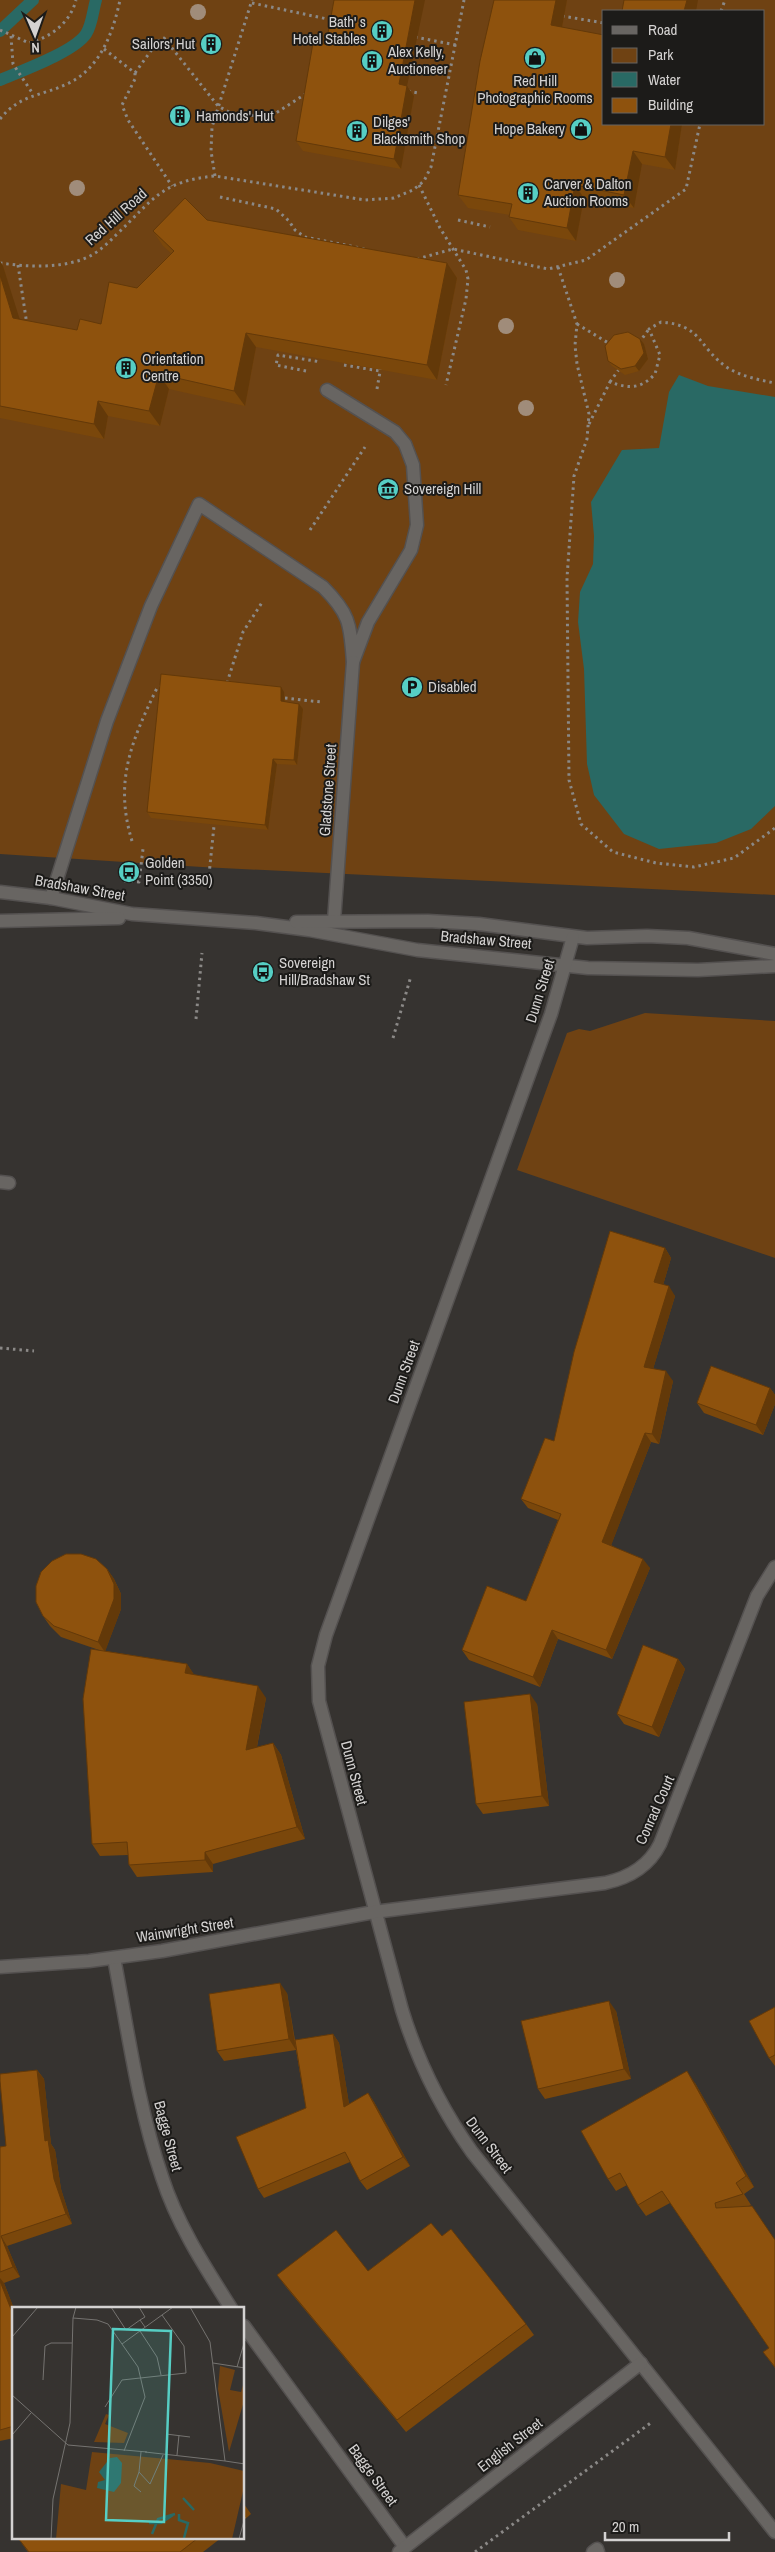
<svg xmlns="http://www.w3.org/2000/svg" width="775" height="2552" font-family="'Archivo Narrow',sans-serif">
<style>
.green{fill:#6f4213;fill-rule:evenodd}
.water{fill:#296964}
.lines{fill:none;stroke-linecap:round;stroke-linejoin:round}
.stream{stroke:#296964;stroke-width:12}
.lane-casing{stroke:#545150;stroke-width:15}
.street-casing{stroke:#545150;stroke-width:15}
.path{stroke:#8b8987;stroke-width:3;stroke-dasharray:2.5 4;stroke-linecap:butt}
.lane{stroke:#686562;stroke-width:12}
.street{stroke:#686562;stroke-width:12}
.tree{fill:#a08c7a}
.wall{fill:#7a470b}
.shaded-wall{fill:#633909}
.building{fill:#8e520d;stroke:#633909}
.labels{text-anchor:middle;stroke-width:4;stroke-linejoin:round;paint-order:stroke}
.poi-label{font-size:15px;fill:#d4d2d1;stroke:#1c1b19;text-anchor:start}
.street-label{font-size:15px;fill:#d4d2d1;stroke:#1c1b19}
.inset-river{fill:none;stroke:#296964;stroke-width:2.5}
.inset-road{fill:none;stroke:#757370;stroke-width:1}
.view{fill:#56cec4;fill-opacity:0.15;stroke:#56cec4;stroke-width:2.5}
.inset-edge{fill:none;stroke:#d4d2d1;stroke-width:2.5}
</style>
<rect width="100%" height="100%" fill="#363330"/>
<g class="green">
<path d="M 0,0 L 775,0 L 775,895 L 202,867 L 0,854 ZM 604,11 L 764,11 L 764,124 L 604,124 Z"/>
<path d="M 645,1013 L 775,1021 L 775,1258 L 517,1170 L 567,1033 L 579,1029 L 590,1031 Z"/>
</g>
<path class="water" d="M 679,375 L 708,386 L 775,397 L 775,806 L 751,829 L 716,843 L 659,849 L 624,834 L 594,795 L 587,764 L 584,669 L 578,622 L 580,592 L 593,564 L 594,536 L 591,502 L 622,450 L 659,448 L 669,392 Z"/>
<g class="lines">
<g class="stream">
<path d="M 0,31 L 33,0"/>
<path d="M 0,80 C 21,71 74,52 86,34 C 92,25 93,10 96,0"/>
</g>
<g class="lane-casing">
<g id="lane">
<path d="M 51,898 L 107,721 L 151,606 L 199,504 L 323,587 C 351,615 350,625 353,662 L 368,622 L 411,550 L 417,525 L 413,465 L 405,444 L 395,432 L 327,390"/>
<path d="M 0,1182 L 9,1183"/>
<path d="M 593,2552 L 597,2549 L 598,2552"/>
</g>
</g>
<g class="street-casing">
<g id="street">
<path d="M 0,892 L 51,898 L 132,914 L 256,923 L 309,930 L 417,950 L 588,968 L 698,970 L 775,966"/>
<path d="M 0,921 L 119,918"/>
<path d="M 334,921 L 353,662"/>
<path d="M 296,922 L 428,921 L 479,924 L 587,938 L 647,936 L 688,938 L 775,954"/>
<path d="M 573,937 L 551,1014 L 326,1635 L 318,1666 L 319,1701 L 402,2010 C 418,2062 440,2107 472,2152 L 775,2532"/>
<path d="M 114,1958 C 128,2031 138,2107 162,2177 C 177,2224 205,2267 231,2308"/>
<path d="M 0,1967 L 89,1961 L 162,1951 L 374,1912 L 605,1883 C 628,1878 649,1866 660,1844 L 757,1596 L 775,1567"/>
<path d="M 244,2326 L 405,2547"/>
<path d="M 399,2552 L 641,2363"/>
</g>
</g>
<g class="path">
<path d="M 252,3 L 332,20"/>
<path d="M 721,11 L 725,0"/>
<path d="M 562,16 L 604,23"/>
<path d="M 0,30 L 29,43 C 51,37 70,23 76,0"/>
<path d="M 11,36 L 13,64 L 33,94"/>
<path d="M 415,37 L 456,45"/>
<path d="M 104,49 L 135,73 L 135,79 L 122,105 L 128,120 L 172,186"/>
<path d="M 135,73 L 158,41 L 164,38 L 218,106 L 238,117 L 276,113 L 307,93"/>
<path d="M 408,91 L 418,93"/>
<path d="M 0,119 C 20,94 42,96 67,84 C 100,69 113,33 120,0"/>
<path d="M 215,176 L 211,151 L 212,127 L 252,0"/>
<path d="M 419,185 L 440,228 L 466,270 L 468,279 L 466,299 L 446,385"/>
<path d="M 220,197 L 276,209 L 289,221 L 295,230 L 305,237 L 365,249"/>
<path d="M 458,220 L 490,227"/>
<path d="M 417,259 L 453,249 L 548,269 L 586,260 L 686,189 L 700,124"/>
<path d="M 0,263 C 28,267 64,269 90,256 C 100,251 109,242 117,234 C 153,200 161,181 215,176 L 365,200 L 380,199 L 394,198 L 413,190 L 424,181 L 431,167 L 464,0"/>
<path d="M 18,265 L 27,325"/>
<path d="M 558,267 L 577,324 L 575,345 L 577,364 L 589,414 L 587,439 L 574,476 L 567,578 L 569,780 L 581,824 L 613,852 L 656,863 L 694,867 L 734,858 L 775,828"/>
<path d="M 577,324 L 610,344"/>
<path d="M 639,343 L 649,329"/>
<path d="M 344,365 L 380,371"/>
<path d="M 306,371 L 276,365 L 278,355 L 321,362"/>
<path d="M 610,382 L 620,368"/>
<path d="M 377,389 L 381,366"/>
<path d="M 589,424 L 610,382 C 629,389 641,389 655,374 L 660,355 L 649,329 L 661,322 C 703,325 698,348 728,368 C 741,376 759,380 775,383"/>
<path d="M 310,530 L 365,447"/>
<path d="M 227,683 L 243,632 L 263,601"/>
<path d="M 285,698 L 321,702"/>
<path d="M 132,841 C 114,782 131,742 157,688 L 163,686"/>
<path d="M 209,875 L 214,826"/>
<path d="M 124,881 L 139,882 L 143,849"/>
<path d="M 196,1019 L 202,953"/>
<path d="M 393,1038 L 411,976"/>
<path d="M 0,1348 L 34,1351"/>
<path d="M 475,2552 L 652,2422"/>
</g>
<use href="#lane" class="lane"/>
<use href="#street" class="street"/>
</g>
<g class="tree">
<circle cx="198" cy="12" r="8"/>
<circle cx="77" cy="188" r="8"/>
<circle cx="617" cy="280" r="8"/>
<circle cx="506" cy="326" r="8"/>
<circle cx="526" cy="408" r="8"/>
</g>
<g class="wall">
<path d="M 494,0 L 567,0 L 562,27 L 682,124 L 675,170 L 642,164 L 634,208 L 584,198 L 576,241 L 518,230 L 509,217 L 510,215 L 468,208 L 458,195 Z"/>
<path d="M 326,44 L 407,86 L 414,96 L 401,169 L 303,151 L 296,141 Z"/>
<path d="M 207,220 L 447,263 L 457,278 L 437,380 L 256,347 L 245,406 L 169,389 L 160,426 L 108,416 L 104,439 L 0,418 L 0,261 L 3,266 L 19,320 L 77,330 L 101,324 L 171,253 L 163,246 L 153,231 Z"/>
<path d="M 640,339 L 644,344 L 648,359 L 639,371 L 625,375 L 612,366 L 608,361 Z"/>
<path d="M 284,692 L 285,702 L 299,704 L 303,709 L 297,765 L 277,764 L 268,830 L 151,818 L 147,812 Z"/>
<path d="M 665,1248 L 671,1258 L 663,1285 L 675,1296 L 653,1369 L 673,1381 L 659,1444 L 651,1442 L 611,1545 L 650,1568 L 612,1659 L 558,1639 L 540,1687 L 469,1660 L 462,1650 L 526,1601 L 558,1520 L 528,1508 L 521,1499 Z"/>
<path d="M 770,1388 L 775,1395 L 775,1404 L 763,1435 L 704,1413 L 697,1403 Z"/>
<path d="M 107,1569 L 114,1579 L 121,1594 L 121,1609 L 105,1651 L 187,1664 L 194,1675 L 266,1698 L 257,1747 L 273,1743 L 281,1755 L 305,1839 L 213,1864 L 213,1872 L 137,1877 L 129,1865 L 128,1855 L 100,1856 L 92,1844 L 102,1651 L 61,1637 L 50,1626 L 43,1616 Z"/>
<path d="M 678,1659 L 685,1669 L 659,1737 L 624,1724 L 617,1714 Z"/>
<path d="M 537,1704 L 549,1806 L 483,1814 L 476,1804 Z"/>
<path d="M 287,1993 L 295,2040 L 333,2034 L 339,2043 L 349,2104 L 368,2093 L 374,2102 L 410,2166 L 367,2190 L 360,2181 L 350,2162 L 264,2198 L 258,2189 L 306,2108 L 296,2050 L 224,2061 L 217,2051 Z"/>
<path d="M 775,2007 L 775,2066 L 769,2058 Z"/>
<path d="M 616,2011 L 631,2079 L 545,2099 L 538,2089 Z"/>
<path d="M 37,2070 L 44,2079 L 51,2144 L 55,2150 L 61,2189 L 72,2224 L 7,2246 L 20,2277 L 4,2283 L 14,2309 L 14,2438 L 0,2441 L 0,2147 L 6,2146 Z"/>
<path d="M 695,2083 L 754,2187 L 744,2194 L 751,2205 L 747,2207 L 775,2240 L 775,2368 L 763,2352 L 769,2348 L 670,2203 L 646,2216 L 638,2205 L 627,2185 L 616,2191 L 608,2179 Z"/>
<path d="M 442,2236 L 526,2324 L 534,2335 L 406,2432 L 286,2287 L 277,2275 L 368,2271 Z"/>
<path d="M 244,2504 L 251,2514 L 244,2520 Z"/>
<path d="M 18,2538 L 221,2538 L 203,2552 L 28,2552 Z"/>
</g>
<g class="shaded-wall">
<path d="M 415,0 L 425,0 L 407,86 L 414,96 L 401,169 L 394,159 L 399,84 Z"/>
<path d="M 556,0 L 567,0 L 560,38 L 551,25 Z"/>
<path d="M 687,0 L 698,0 L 696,11 L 684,11 Z"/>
<path d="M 671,124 L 682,124 L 675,170 L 665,157 Z"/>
<path d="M 633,151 L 642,164 L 634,208 L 624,195 Z"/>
<path d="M 575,185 L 584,198 L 576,241 L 567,228 Z"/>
<path d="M 0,261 L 3,266 L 24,333 L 13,318 L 0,275 Z"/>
<path d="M 447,263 L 457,278 L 437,380 L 427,365 Z"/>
<path d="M 246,333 L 256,347 L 245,406 L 234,391 Z"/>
<path d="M 640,339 L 644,344 L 648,359 L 639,371 L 635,366 Z"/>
<path d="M 159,374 L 169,389 L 160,426 L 149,411 Z"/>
<path d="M 98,401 L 108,416 L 104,439 L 94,424 Z"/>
<path d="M 281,687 L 284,692 L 285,706 L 281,701 Z"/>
<path d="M 299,704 L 303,709 L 297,765 L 294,760 Z"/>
<path d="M 273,759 L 277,764 L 268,830 L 265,825 Z"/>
<path d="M 665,1248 L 671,1258 L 661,1292 L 654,1282 Z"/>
<path d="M 669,1286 L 675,1296 L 651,1376 L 644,1367 Z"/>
<path d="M 666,1371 L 673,1381 L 659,1444 L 652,1434 Z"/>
<path d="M 770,1388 L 775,1395 L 775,1404 L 763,1435 L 756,1425 Z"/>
<path d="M 645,1433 L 651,1442 L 609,1551 L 602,1542 Z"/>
<path d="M 643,1559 L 650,1568 L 612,1659 L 606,1650 Z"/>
<path d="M 107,1569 L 114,1579 L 121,1594 L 121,1609 L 105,1652 L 98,1642 Z"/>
<path d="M 552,1630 L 558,1639 L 540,1687 L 533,1677 Z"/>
<path d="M 678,1659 L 685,1669 L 659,1737 L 652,1727 Z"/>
<path d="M 187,1664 L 195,1676 L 185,1673 Z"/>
<path d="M 258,1686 L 266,1698 L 254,1762 L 246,1750 Z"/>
<path d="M 530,1694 L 537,1704 L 549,1806 L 542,1796 Z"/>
<path d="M 273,1743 L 281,1755 L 305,1839 L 297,1827 Z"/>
<path d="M 205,1852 L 213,1864 L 213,1872 L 205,1860 Z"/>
<path d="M 280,1983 L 287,1993 L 296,2050 L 289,2039 Z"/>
<path d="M 609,2001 L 616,2011 L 631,2079 L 624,2069 Z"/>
<path d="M 333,2034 L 339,2043 L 351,2116 L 344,2107 Z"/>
<path d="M 37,2070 L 44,2079 L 51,2144 L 55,2150 L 61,2189 L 72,2224 L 66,2214 L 54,2179 L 45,2141 Z"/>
<path d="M 687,2071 L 695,2083 L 754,2187 L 746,2176 Z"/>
<path d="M 368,2093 L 374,2102 L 410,2166 L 403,2157 Z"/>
<path d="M 1,2236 L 7,2246 L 20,2277 L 13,2267 Z"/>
<path d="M 0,2278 L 4,2283 L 14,2309 L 14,2317 L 0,2281 Z"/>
</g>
<g class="building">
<path d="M 334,0 L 415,0 L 399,84 L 407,86 L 394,159 L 296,141 L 313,43 L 326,44 Z"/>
<path d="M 494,0 L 556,0 L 551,25 L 604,35 L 604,124 L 671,124 L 665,157 L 633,151 L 624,195 L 575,185 L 567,228 L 509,217 L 512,204 L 458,195 L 480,61 Z"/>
<path d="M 624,0 L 687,0 L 684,11 L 622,11 Z"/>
<path d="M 185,198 L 207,220 L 447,263 L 427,365 L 246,333 L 234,391 L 159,374 L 149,411 L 98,401 L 94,424 L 0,406 L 0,275 L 13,318 L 77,330 L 80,319 L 101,324 L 109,282 L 137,288 L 174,251 L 153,231 Z"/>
<path d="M 628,332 L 640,339 L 644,353 L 635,366 L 621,369 L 608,361 L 605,346 L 614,335 Z"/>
<path d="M 161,674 L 281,687 L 281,701 L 299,704 L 294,760 L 273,759 L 265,825 L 147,812 Z"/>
<path d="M 610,1231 L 665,1248 L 654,1282 L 669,1286 L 644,1367 L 666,1371 L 652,1434 L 645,1433 L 602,1542 L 643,1559 L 606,1650 L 552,1630 L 533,1677 L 462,1650 L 487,1586 L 526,1601 L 561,1514 L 521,1499 L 545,1438 L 554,1441 L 574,1352 Z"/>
<path d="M 711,1366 L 770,1388 L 756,1425 L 697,1403 Z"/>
<path d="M 66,1554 L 81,1554 L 96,1559 L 107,1569 L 114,1584 L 114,1599 L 98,1642 L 54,1626 L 43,1616 L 36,1602 L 36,1586 L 41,1572 L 52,1561 Z"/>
<path d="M 643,1645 L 678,1659 L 652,1727 L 617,1714 Z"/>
<path d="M 91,1649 L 187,1664 L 185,1673 L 258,1686 L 246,1750 L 273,1743 L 297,1827 L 205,1852 L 205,1860 L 129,1865 L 127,1842 L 92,1844 L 83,1699 Z"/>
<path d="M 530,1694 L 542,1796 L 476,1804 L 464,1702 Z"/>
<path d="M 280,1983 L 289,2039 L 217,2051 L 209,1994 Z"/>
<path d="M 609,2001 L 624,2069 L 538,2089 L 521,2021 Z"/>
<path d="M 775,2007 L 775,2055 L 769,2058 L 749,2021 Z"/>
<path d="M 333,2034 L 344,2107 L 368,2093 L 403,2157 L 360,2181 L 345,2152 L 258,2189 L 236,2137 L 306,2108 L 295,2040 Z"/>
<path d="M 37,2070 L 45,2141 L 48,2140 L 54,2179 L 66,2214 L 1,2236 L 13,2267 L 0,2272 L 0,2147 L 6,2146 L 0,2081 L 0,2074 Z"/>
<path d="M 687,2071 L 746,2176 L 736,2183 L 743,2194 L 715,2203 L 716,2208 L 752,2206 L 775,2240 L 775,2367 L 763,2352 L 769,2348 L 662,2191 L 638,2205 L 620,2173 L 608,2179 L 581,2131 Z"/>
<path d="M 431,2223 L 442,2236 L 451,2229 L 526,2324 L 397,2420 L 277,2275 L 336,2230 L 368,2271 Z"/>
<path d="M 0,2281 L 14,2317 L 14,2426 L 0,2430 Z"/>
<path d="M 18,2538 L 198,2538 L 180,2552 L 29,2552 Z"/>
</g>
<defs>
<g id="building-disc" transform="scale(1.125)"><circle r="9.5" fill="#56cec4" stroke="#1c1b19"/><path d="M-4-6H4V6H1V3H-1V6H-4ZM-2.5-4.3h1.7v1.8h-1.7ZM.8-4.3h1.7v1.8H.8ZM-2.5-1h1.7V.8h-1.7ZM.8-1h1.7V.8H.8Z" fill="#111"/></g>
<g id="shop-disc" transform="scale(1.125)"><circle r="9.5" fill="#56cec4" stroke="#1c1b19"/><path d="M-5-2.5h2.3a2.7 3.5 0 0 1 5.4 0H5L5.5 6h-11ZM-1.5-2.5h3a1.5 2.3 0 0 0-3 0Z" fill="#111"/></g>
<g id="museum-disc" transform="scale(1.125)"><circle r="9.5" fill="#56cec4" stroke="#1c1b19"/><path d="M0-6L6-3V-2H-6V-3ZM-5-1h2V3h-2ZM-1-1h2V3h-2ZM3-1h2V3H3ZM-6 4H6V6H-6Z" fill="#111"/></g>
<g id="parking-disc" transform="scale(1.125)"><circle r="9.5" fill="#56cec4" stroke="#1c1b19"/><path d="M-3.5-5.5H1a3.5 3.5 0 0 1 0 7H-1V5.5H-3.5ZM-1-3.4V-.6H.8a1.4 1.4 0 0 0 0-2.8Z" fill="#111"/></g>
<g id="bus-disc" transform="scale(1.125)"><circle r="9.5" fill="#56cec4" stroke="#1c1b19"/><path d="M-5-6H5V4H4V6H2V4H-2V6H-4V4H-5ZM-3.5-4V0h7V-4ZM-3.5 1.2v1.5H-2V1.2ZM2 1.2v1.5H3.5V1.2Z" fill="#111"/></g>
</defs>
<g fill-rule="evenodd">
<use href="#building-disc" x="382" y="31"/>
<use href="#building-disc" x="211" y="44"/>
<use href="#shop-disc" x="535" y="58"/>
<use href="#building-disc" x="372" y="61"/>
<use href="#building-disc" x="180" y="116"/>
<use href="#shop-disc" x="581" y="129"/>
<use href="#building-disc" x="357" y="131"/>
<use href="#building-disc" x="528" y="193"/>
<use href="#building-disc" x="126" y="368"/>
<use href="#museum-disc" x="388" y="489"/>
<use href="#parking-disc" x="412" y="687"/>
<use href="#bus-disc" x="129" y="872"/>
<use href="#bus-disc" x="263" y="972"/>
</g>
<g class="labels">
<g class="poi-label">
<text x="366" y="27" text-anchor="end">Bath' s<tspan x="366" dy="17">Hotel Stables</tspan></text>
<text x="195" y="49" text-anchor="end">Sailors' Hut</text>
<text x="388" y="57">Alex Kelly,<tspan x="388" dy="17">Auctioneer</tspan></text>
<text x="535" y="86" text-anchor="middle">Red Hill<tspan x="535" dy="17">Photographic Rooms</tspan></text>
<text x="196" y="121">Hamonds' Hut</text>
<text x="373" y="127">Dilges'<tspan x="373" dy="17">Blacksmith Shop</tspan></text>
<text x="565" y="134" text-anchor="end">Hope Bakery</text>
<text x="544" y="189">Carver &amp; Dalton<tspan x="544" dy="17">Auction Rooms</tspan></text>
<text x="142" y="364">Orientation<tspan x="142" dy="17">Centre</tspan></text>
<text x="404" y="494">Sovereign Hill</text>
<text x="428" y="692">Disabled</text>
<text x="145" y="868">Golden<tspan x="145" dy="17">Point (3350)</tspan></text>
<text x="279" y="968">Sovereign<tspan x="279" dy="17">Hill/Bradshaw St</tspan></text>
</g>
<g class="street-label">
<text transform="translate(116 217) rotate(-42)" y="5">Red Hill Road</text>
<text transform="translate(328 790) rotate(-86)" y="5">Gladstone Street</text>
<text transform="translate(80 888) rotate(10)" y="5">Bradshaw Street</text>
<text transform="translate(486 940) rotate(5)" y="5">Bradshaw Street</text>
<text transform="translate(540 991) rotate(-73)" y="5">Dunn Street</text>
<text transform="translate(404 1372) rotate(-70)" y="5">Dunn Street</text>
<text transform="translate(354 1773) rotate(75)" y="5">Dunn Street</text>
<text transform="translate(655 1810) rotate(-66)" y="5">Conrad Court</text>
<text transform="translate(185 1930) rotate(-9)" y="5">Wainwright Street</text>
<text transform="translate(168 2136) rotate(75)" y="5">Bagge Street</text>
<text transform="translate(489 2145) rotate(53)" y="5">Dunn Street</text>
<text transform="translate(510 2445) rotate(-38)" y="5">English Street</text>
<text transform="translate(373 2475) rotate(54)" y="5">Bagge Street</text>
</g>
</g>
<g transform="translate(12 2307)">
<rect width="232" height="232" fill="#363330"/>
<path d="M 208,59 L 223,63 L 218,83 L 229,85 L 232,75 L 232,94 L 217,145 L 206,82 ZM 94,107 L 97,108 L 93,117 L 116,126 L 112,136 L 82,135 ZM 80,145 L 198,156 L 232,164 L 232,180 L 220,232 L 44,232 L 49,177 L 74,183 Z" fill="#6f4213"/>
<path d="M 98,151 L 105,150 L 110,156 L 109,176 L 102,185 L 85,181 L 86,175 L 93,173 L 87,165 Z" fill="#296964"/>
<path class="inset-river" d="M 171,191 L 182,203M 167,207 L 167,213 L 176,216 L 172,231M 137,216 L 149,216 L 161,208M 140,227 L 146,212 L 163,207"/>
<path class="inset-road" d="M 99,0 L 114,23 L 128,13 L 133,20M 127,0 L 133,10 L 128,13M 178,0 L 198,35 L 213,154 L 233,157M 61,11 L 85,13 L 96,17 L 126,60 L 133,90 L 112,144M 128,24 L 145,50 L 149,68M 0,30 L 26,0M 110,37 L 161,0M 201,56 L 233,61M 225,60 L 233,33M 31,73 L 33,39 L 39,36 L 60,36M 0,88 L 56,138 L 135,145M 93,100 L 110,73 L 174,66 L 172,39 L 150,8M 154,127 L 178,130M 0,128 L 19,106M 133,145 L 213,154M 165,148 L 167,128M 127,165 L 129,145M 129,185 L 122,179 L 127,165 L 138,177 L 151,148M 39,232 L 41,192 L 58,116 L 61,11 L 64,0M 227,232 L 233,210"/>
<path class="view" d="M 101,22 L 159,24 L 152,215 L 94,213 Z"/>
<rect width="232" height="232" class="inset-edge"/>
</g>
<rect x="602" y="10" width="162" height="115" fill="#1c1b19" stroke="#666463"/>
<rect x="612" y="26" width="25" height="8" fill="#686562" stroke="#666463"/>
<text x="648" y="35" font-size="15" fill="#d4d2d1">Road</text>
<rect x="612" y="48" width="25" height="15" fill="#6f4213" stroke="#666463"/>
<text x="648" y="60" font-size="15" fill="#d4d2d1">Park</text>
<rect x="612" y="72" width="25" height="15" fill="#296964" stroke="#666463"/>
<text x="648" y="85" font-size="15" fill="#d4d2d1">Water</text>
<rect x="612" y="98" width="25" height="15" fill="#8e520d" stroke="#666463"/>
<text x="648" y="110" font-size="15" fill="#d4d2d1">Building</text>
<g transform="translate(35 35) rotate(178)" stroke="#1c1b19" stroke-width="4" paint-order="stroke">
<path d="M0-4L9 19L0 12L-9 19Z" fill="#d4d2d1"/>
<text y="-8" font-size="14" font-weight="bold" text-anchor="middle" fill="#d4d2d1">N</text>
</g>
<path d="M605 2532v8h124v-8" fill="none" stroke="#d4d2d1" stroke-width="2.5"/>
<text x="612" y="2532" font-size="15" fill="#d4d2d1" stroke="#1c1b19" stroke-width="4" paint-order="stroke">20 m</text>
</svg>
